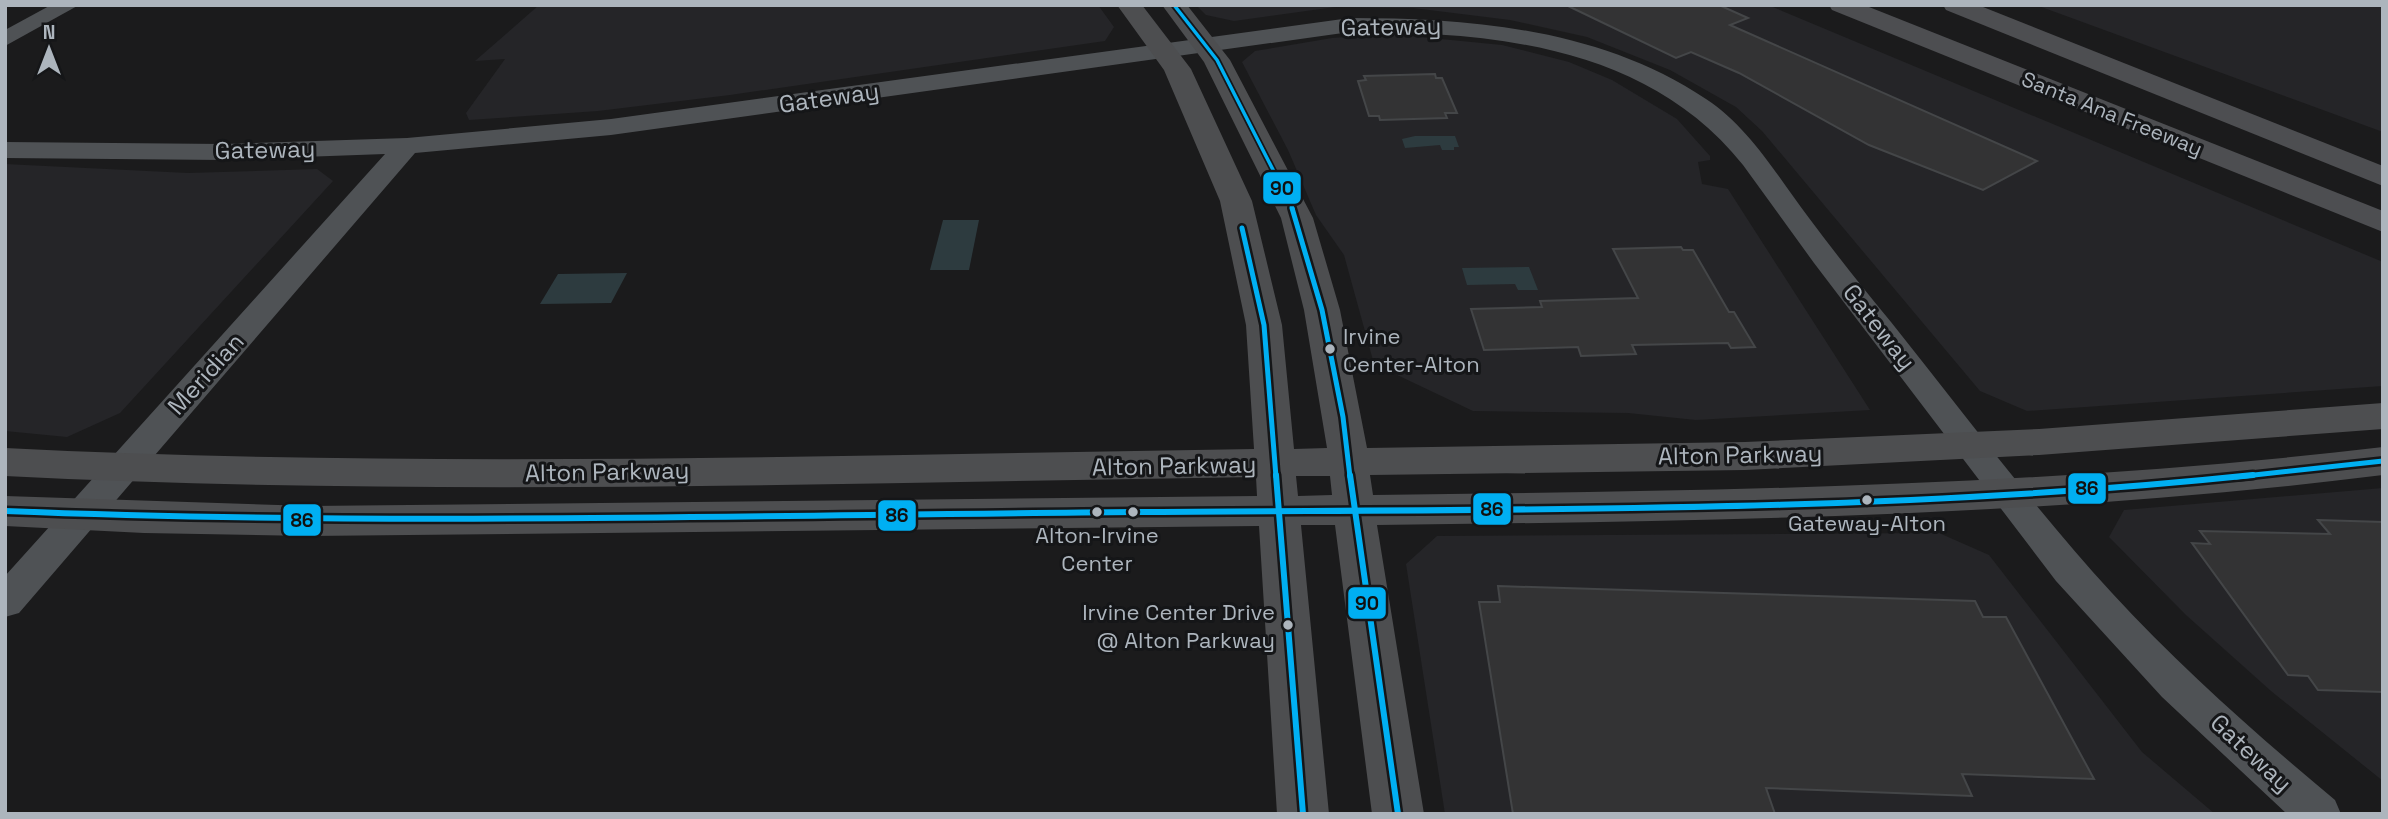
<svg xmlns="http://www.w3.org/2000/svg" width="2388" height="819" font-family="'Space Grotesk',sans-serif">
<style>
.built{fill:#252528}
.water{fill:#2d3b3f}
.building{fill:#333334;stroke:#444648;stroke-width:2}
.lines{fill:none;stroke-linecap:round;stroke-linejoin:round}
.minor{fill:#4f5255;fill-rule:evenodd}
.major{fill:#4d4e50;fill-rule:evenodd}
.highway{fill:#4d4e51;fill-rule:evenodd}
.bus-1-far1-casing{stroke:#151618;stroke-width:10}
.bus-1-casing{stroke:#151618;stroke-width:11}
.bus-2-far2-casing{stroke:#151618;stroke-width:7}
.bus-2-far1-casing{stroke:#151618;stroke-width:10}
.bus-2-casing{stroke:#151618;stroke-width:11}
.bus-1-far1{stroke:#00aff2;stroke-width:5}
.bus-1{stroke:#00aff2;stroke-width:6}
.bus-2-far2{stroke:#00aff2;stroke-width:3.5}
.bus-2-far1{stroke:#00aff2;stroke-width:5}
.bus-2{stroke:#00aff2;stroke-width:6}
.bus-dot{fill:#adb5bd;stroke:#151618;stroke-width:2.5}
.labels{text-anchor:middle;stroke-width:6;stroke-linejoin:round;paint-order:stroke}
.far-street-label{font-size:21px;fill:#adb5bd;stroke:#151618}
.bus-label{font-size:22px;fill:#adb5bd;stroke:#151618}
.street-label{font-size:24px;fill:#adb5bd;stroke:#151618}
.line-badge{stroke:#151618;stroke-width:2.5}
.pale-badge-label{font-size:19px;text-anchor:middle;font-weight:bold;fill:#111}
</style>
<rect width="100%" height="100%" fill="#1b1b1c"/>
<g class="built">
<path d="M 539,5 L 1098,5 L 1114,27 L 1105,41 L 730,95 L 598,111 L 469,120 L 466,113 L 505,59 L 475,61 Z"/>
<path d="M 1196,5 L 1768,5 L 2383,262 L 2383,386 L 2027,411 L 1980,391 L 1762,131 L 1736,107 L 1670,70 L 1587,37 L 1510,20 L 1413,8 L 1335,7 L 1234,21 L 1206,15 Z"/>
<path d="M 2036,5 L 2383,5 L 2383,132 Z"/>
<path d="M 1390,34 L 1502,45 L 1569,62 L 1612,80 L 1677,119 L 1710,156 L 1710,160 L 1698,162 L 1702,184 L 1728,189 L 1870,410 L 1696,420 L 1628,413 L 1473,411 L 1374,364 L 1344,255 L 1316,215 L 1288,150 L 1242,62 L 1255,51 L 1332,38 Z"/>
<path d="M 5,164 L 188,173 L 317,169 L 333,181 L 120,413 L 67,437 L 5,431 Z"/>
<path d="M 2383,488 L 2383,781 L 2271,691 L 2186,615 L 2109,537 L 2124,510 Z"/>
<path d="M 1939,533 L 1989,555 L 2142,752 L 2215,814 L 1445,814 L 1406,564 L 1437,536 Z"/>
</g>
<g class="water">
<path d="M 1415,136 L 1455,136 L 1459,147 L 1454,147 L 1454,150 L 1442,150 L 1440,145 L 1405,148 L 1402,139 Z"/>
<path d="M 943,220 L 979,220 L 969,270 L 930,270 Z"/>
<path d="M 1529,267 L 1538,290 L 1518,290 L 1515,284 L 1467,285 L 1462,268 Z"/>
<path d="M 627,273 L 611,303 L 540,304 L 558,274 Z"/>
</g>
<g class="building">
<path d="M 1566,5 L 1719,5 L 1748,18 L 1730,25 L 2037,161 L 1983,190 L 1869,145 L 1739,73 L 1691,52 L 1676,58 Z"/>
<path d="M 1435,74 L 1436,78 L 1442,78 L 1457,113 L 1445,113 L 1447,118 L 1380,120 L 1379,116 L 1369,116 L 1358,81 L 1366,80 L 1364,76 Z"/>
<path d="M 1681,247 L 1683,250 L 1693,250 L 1729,312 L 1734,312 L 1755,347 L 1731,348 L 1728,343 L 1632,345 L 1636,354 L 1581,356 L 1578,347 L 1484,350 L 1471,309 L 1542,307 L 1540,301 L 1638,298 L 1613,249 Z"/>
<path d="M 2318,520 L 2383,522 L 2383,692 L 2318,690 L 2308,676 L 2288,675 L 2192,543 L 2210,544 L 2200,531 L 2330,534 Z"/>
<path d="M 1498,586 L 1975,601 L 1983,617 L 2006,617 L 2094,779 L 1962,774 L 1972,796 L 1766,788 L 1775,814 L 1513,814 L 1479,602 L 1500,602 Z"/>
</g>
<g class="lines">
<g class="minor">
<path d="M 51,5 L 79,5 L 5,46 L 5,30 Z"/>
<path d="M 1350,18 C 1472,18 1601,29 1706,99 C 1750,128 1778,177 1809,218 C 1835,253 1863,288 1891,322 C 1964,413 2033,507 2112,593 C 2181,668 2257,735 2335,800 L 2341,814 L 2287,814 L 2162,697 L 2056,581 L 1814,263 L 1743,165 C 1647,45 1493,32 1350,32 L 611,135 L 415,153 L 19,613 L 5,617 L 5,576 L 385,154 L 223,160 L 5,158 L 5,142 L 223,144 L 407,138 L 611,119 Z"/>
</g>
<path class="major" d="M 1117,5 L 1142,5 L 1191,69 L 1252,201 L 1282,325 L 1294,449 L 1327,448 L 1304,310 L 1281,218 L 1204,62 L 1162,5 L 1187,5 L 1230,60 L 1313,218 L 1340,310 L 1367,448 L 1745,442 L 2039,429 L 2383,403 L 2383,429 L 2039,455 L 1745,470 L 1370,475 L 1373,495 C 1711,491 2047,487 2383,447 L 2383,475 C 2048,517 1713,521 1377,525 L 1424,814 L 1372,814 L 1335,525 L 1301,525 L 1329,814 L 1277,814 L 1259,526 L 309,536 L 144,533 L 5,526 L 5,496 L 309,506 L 1257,496 L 1256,477 C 839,483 422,497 5,476 L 5,448 C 421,469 838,455 1254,449 L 1246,325 L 1220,201 L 1164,70 ZM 1296,476 L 1330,476 L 1332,495 L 1298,496 Z"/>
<g class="highway">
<path d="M 1829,5 L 1864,5 L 2383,211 L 2383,232 L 1832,10 Z"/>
<path d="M 1943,5 L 1978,5 L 2383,166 L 2383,186 L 1946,10 Z"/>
</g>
<g class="bus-1-far1-casing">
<path id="bus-1-far1" d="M 2236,477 L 2383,461"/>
</g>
<g class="bus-1-casing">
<path id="bus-1" d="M 5,511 C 382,526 758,515 1135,512 C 1507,509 1882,514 2253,475"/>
</g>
<g class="bus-2-far2-casing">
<path id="bus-2-far2" d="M 1174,5 L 1217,60 L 1293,209"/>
</g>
<g class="bus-2-far1-casing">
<g id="bus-2-far1">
<path d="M 1292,208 L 1322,310 L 1343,417 L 1350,477"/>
<path d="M 1242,228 L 1264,325 L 1276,477"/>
</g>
</g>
<g class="bus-2-casing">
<g id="bus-2">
<path d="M 1276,475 L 1303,814"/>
<path d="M 1350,475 L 1398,814"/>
</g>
</g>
<use href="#bus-1-far1" class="bus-1-far1"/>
<use href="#bus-1" class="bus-1"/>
<use href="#bus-2-far2" class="bus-2-far2"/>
<use href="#bus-2-far1" class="bus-2-far1"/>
<use href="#bus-2" class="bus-2"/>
</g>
<g class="bus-dot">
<circle cx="1330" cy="349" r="6"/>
<circle cx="1867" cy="500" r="6"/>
<circle cx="1097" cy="512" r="6"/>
<circle cx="1133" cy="512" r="6"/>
<circle cx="1288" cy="625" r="6"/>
</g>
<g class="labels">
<g class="far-street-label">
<text transform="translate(2112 114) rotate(22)" y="7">Santa Ana Freeway</text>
</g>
<g class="bus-label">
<text x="1343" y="344" text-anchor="start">Irvine<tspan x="1343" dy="28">Center-Alton</tspan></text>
<text x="1867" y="531">Gateway-Alton</text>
<text x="1097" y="543">Alton-Irvine<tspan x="1097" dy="28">Center</tspan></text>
<text x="1275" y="620" text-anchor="end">Irvine Center Drive<tspan x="1275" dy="28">@ Alton Parkway</tspan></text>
</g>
<g class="street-label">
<text transform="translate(1391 27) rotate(-1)" y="8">Gateway</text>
<text transform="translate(829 98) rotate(-8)" y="8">Gateway</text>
<text transform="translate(265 150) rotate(-1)" y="8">Gateway</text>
<text transform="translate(1879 327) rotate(52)" y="8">Gateway</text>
<text transform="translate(206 374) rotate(-48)" y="8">Meridian</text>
<text transform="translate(1740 455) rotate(-1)" y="8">Alton Parkway</text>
<text transform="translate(1174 466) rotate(-1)" y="8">Alton Parkway</text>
<text transform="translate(607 472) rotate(-1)" y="8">Alton Parkway</text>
<text transform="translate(2251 753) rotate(43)" y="8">Gateway</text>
</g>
</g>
<g class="line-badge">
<rect x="1262" y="171" width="40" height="34" rx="7" fill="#00aff2"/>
<rect x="2067" y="472" width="40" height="33" rx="7" fill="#00aff2"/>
<rect x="1472" y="492" width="40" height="34" rx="7" fill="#00aff2"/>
<rect x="877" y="499" width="40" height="33" rx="7" fill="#00aff2"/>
<rect x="282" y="503" width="40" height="34" rx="7" fill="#00aff2"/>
<rect x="1347" y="586" width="40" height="34" rx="7" fill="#00aff2"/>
</g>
<g class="pale-badge-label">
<text x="1282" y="195">90</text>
<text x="2087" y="495">86</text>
<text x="1492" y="516">86</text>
<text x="897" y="522">86</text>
<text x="302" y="527">86</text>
<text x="1367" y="610">90</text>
</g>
<rect width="2388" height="819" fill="none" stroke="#adb5bd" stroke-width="14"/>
<g transform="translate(49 49)" stroke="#151618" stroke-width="5" paint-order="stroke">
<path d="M0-5L12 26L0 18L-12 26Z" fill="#adb5bd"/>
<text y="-10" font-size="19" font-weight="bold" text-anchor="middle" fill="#adb5bd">N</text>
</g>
</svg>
